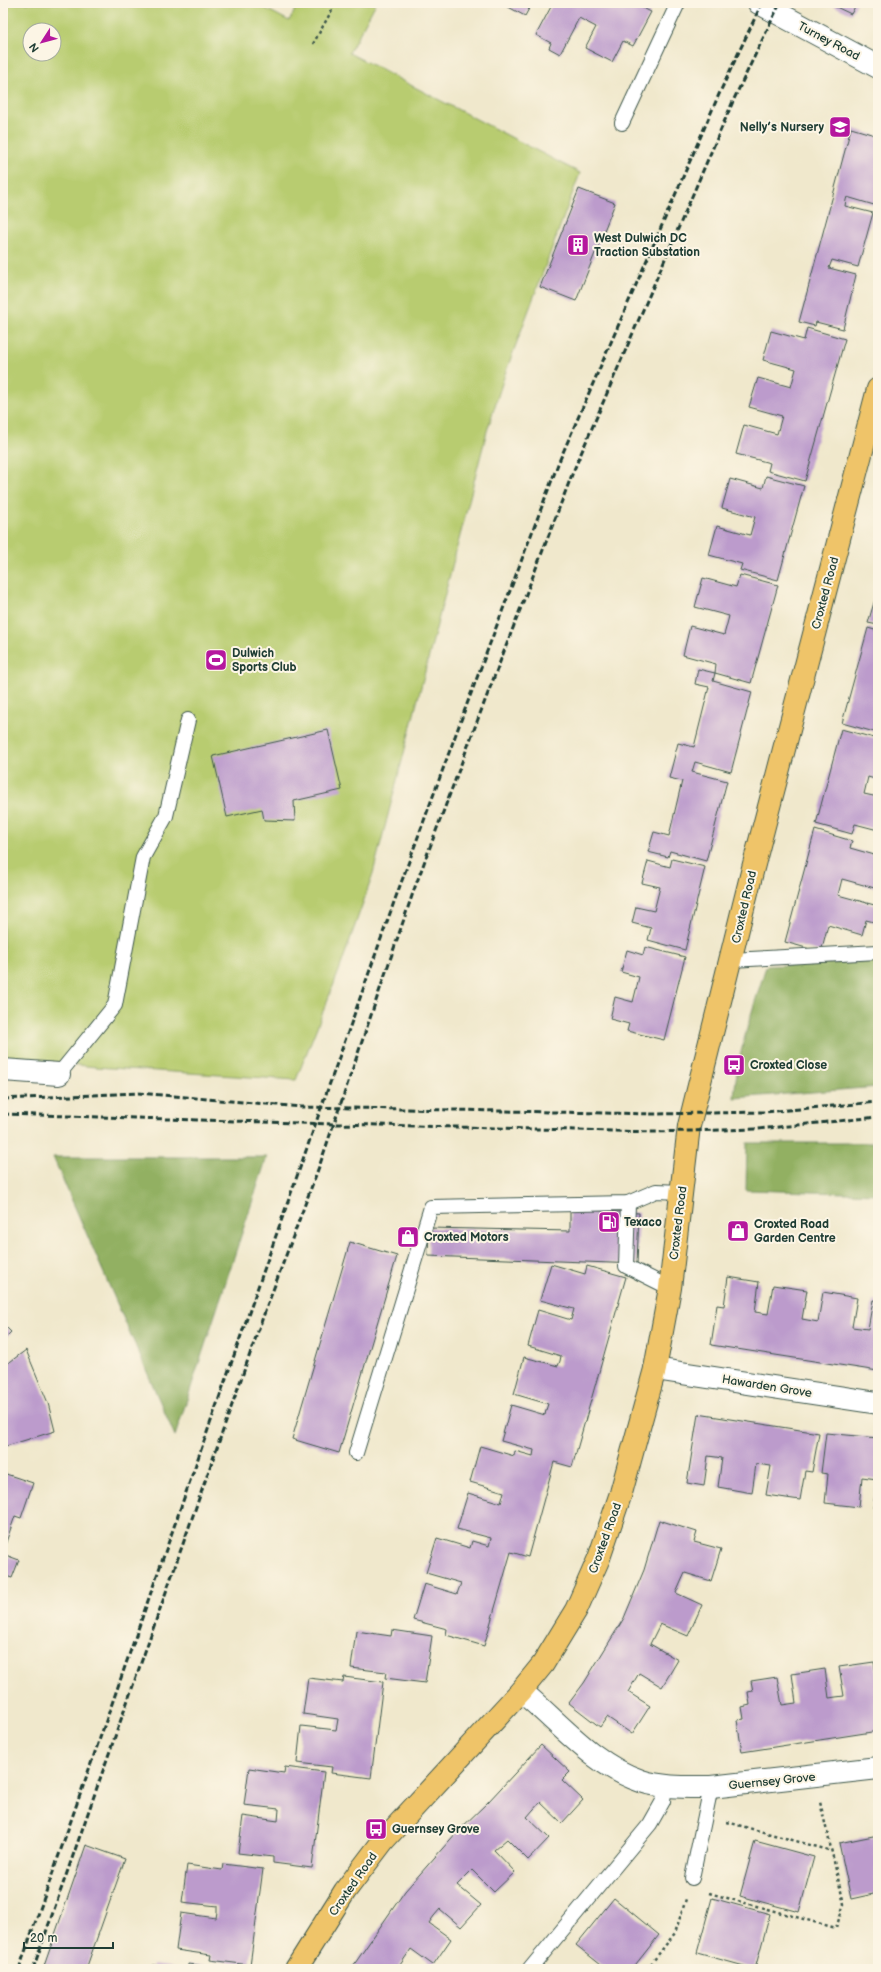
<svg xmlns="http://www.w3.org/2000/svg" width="881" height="1972" font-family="'Balsamiq Sans',sans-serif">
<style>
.green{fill:#b8cc70;stroke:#6c8452;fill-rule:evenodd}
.forest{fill:#92b062;stroke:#58764b}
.building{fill:#bc9bcc}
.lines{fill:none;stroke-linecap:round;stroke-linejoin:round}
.service-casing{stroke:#3e574b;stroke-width:16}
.minor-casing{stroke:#3e574b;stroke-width:24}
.tertiary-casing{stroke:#3e574b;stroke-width:24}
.primary-casing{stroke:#3e574b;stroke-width:24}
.path{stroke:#3e574b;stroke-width:2.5;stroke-dasharray:3 3;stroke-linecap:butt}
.service{stroke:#fff;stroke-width:14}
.minor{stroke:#fff;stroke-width:22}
.tertiary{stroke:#fff;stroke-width:22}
.primary{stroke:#efc469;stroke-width:22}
.rail{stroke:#1f3d34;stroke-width:3;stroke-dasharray:6 3;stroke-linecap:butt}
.labels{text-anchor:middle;stroke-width:4;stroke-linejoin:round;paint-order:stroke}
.street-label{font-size:12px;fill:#1f3d34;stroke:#fcf5e5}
.poi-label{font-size:12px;font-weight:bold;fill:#1f3d34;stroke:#fcf5e5;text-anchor:start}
</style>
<rect width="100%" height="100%" fill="#fcf5e5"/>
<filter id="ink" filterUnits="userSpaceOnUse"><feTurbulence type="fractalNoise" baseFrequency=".025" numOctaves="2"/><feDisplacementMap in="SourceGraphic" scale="8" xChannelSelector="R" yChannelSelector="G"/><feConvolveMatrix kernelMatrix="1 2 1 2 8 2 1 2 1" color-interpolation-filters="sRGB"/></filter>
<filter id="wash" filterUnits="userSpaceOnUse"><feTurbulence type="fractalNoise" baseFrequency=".012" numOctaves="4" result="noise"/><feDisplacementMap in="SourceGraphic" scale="16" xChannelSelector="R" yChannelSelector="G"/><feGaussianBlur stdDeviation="0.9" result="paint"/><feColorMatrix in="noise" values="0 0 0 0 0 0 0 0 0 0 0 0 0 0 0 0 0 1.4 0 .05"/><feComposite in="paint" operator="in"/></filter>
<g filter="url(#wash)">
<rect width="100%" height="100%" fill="#f0e8cc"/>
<path class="green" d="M 3,3 L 255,3 L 289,21 L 299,3 L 376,3 L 349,53 L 580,173 L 505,374 L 487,431 L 372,877 L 339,971 L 296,1080 L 96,1067 L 3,1057 ZM 30,30 L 54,30 L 54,54 L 30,54 Z"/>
<g class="forest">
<path d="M 878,961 L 878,1087 L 734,1098 C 737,1052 753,1010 766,966 Z"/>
<path d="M 747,1143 L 878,1143 L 878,1194 L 746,1190 Z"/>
<path d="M 53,1157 L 267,1157 L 175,1436 Z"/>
</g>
<g id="blocks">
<g class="building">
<path d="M 501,3 L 532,3 L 525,16 Z"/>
<path d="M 553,3 L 633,3 L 651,12 L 633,46 L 623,41 L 612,62 L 585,48 L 596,27 L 579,18 L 560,54 L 549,48 L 551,43 L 536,35 Z"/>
<path d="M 835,3 L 857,3 L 851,14 L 834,6 Z"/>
<path d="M 851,128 L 878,136 L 878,193 L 874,205 L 847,197 L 846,200 L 845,206 L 873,213 L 858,267 L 832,260 L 829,268 L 856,275 L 843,329 L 816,322 L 815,326 L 799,322 Z"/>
<path d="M 579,189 L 615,203 L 576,301 L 540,287 Z"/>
<path d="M 807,328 L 845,339 L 805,481 L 768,471 L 770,463 L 736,454 L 744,425 L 777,434 L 782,416 L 749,407 L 758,378 L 791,387 L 796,369 L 763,360 L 771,331 L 804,340 Z"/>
<path d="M 766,476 L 804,486 L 778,580 L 740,570 L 742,564 L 709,555 L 717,526 L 750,535 L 755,517 L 722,508 L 730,479 L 763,488 Z"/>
<path d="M 740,575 L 778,585 L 751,683 L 715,673 L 716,664 L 683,655 L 690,626 L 724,635 L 727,624 L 729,616 L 695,607 L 703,578 L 736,587 Z"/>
<path d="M 878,589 L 878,625 L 868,623 Z"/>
<path d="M 868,628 L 878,631 L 878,733 L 842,723 Z"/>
<path d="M 698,669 L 715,673 L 713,681 L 752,692 L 731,772 L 695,762 L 692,772 L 727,781 L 706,861 L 670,851 L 668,857 L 648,852 L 654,832 L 669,836 L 682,781 L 669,778 L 678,743 L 694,747 L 709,687 L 695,684 Z"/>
<path d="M 841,729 L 878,739 L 877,747 L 878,747 L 878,780 L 868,777 L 864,794 L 878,797 L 878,830 L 855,824 L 852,834 L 816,824 Z"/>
<path d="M 328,730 L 342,790 L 294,801 L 295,821 L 264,820 L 262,809 L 227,817 L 213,756 Z"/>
<path d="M 815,830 L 852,841 L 850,848 L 878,856 L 878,889 L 842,879 L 838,895 L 878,906 L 874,922 L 866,920 L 862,935 L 828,925 L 821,952 L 785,942 Z"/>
<path d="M 672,859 L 705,867 L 685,950 L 648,940 L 651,928 L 632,923 L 636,907 L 654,911 L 660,887 L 642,883 L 648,861 L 670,867 Z"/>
<path d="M 645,947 L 685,957 L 664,1040 L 627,1031 L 629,1024 L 610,1019 L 615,997 L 633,1002 L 636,990 L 639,977 L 621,972 L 627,950 L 643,955 Z"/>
<path d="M 570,1209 L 639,1213 L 637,1264 L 428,1256 L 429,1228 L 570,1231 Z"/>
<path d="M 350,1242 L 397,1256 L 339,1453 L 292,1439 Z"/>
<path d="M 551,1264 L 585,1274 L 587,1266 L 626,1277 L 572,1467 L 554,1462 L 528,1557 L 511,1552 L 484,1646 L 446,1635 L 447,1629 L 413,1620 L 424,1584 L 457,1594 L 461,1583 L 426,1573 L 437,1538 L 470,1548 L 472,1541 L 489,1546 L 491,1538 L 457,1529 L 468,1493 L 501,1503 L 504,1492 L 470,1482 L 480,1446 L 514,1456 L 515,1451 L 533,1456 L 534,1450 L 501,1441 L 511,1405 L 545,1415 L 546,1410 L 548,1404 L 514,1394 L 524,1357 L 558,1366 L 560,1361 L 561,1356 L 528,1346 L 538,1310 L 571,1320 L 574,1309 L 540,1300 Z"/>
<path d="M 728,1277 L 759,1282 L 755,1312 L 768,1314 L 773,1285 L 807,1290 L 802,1319 L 818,1322 L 823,1292 L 857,1298 L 852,1327 L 868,1329 L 873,1300 L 878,1301 L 878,1371 L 711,1345 L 717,1305 L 724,1306 Z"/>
<path d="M 3,1324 L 11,1332 L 3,1340 Z"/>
<path d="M 26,1350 L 48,1403 L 55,1431 L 3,1447 L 3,1367 Z"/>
<path d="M 698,1414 L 819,1433 L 812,1472 L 805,1471 L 800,1500 L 766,1495 L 771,1466 L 764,1465 L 756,1464 L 752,1493 L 718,1487 L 722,1458 L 716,1457 L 708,1456 L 704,1486 L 687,1483 Z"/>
<path d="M 826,1433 L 878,1438 L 878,1508 L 873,1508 L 877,1479 L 862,1477 L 859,1507 L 825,1503 L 828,1474 L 821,1473 Z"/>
<path d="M 3,1473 L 33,1483 L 21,1518 L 15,1516 L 3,1551 Z"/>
<path d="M 659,1520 L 697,1532 L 694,1542 L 721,1549 L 711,1581 L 685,1573 L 676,1593 L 702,1605 L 688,1636 L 660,1624 L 650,1644 L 678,1660 L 662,1687 L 639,1673 L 628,1692 L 650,1706 L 632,1734 L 607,1717 L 600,1727 L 569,1703 L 584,1683 L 624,1618 L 644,1570 Z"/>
<path d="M 3,1554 L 19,1560 L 12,1578 L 3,1575 Z"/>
<path d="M 392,1630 L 432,1636 L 425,1683 L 385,1678 L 386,1672 L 351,1668 L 356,1631 L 391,1636 Z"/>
<path d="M 874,1662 L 878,1685 L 878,1731 L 742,1752 L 737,1720 L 744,1719 L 742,1707 L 750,1705 L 748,1692 L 753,1691 L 751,1681 L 777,1677 L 782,1705 L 796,1703 L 792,1674 L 825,1669 L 829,1698 L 836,1697 L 844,1696 L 839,1667 Z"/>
<path d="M 344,1677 L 383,1682 L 371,1778 L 331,1773 L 332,1767 L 297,1763 L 301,1726 L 336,1730 L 337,1725 L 338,1719 L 303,1714 L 308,1678 L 343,1682 Z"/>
<path d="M 541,1745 L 570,1772 L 562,1780 L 583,1800 L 562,1823 L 540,1802 L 527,1817 L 549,1838 L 528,1860 L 507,1839 L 494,1850 L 515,1872 L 494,1892 L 472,1870 L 457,1885 L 481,1905 L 461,1927 L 440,1909 L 434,1916 L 429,1923 L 451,1939 L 433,1965 L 411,1949 L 400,1965 L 405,1969 L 351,1969 L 405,1891 L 457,1832 L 488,1802 Z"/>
<path d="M 285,1767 L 324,1772 L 312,1868 L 273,1863 L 273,1857 L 238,1853 L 243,1816 L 278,1821 L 279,1809 L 244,1805 L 249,1768 L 284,1773 Z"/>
<path d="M 878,1835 L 878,1893 L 851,1899 L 839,1843 Z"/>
<path d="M 755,1841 L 814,1857 L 799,1912 L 740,1896 Z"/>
<path d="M 86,1845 L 125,1859 L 86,1969 L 43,1969 Z"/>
<path d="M 223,1864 L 263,1869 L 250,1965 L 210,1960 L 211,1955 L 176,1950 L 181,1913 L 216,1918 L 217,1912 L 217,1906 L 182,1902 L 187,1865 L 222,1870 Z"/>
<path d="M 614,1898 L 659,1935 L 632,1969 L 606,1969 L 576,1945 Z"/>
<path d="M 712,1898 L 770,1914 L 755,1969 L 697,1953 Z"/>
<path d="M 188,1964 L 222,1968 L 222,1969 L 188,1969 Z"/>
<path d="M 153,1965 L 178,1968 L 178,1969 L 152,1969 Z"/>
</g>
</g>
</g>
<g filter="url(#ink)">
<use href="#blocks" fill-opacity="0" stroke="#3e574b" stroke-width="1"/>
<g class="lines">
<g class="service-casing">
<g id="service">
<path d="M 622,123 L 678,3"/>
<path d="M 731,960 L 878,952"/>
<path d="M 59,1074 L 115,1005 L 143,857 L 166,816 L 188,720"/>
<path d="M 628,1203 L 626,1266 L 670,1288"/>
<path d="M 356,1453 L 431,1207 L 628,1203 L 656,1191 L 682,1192"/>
<path d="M 692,1878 L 711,1787"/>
<path d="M 530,1969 L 650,1824 L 663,1801 L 665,1785"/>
</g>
</g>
<g class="minor-casing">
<g id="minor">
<path d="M 3,1070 L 59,1074"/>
<path d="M 655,1369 L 878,1403"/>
<path d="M 521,1691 C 559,1722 593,1765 641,1781 C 662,1788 688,1787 711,1787 L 878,1768"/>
</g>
</g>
<g class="tertiary-casing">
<path id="tertiary" d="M 759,3 L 878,67"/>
</g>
<g class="primary-casing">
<path id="primary" d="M 296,1969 L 345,1891 L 383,1841 L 521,1691 L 543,1664 L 576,1610 L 599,1558 L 621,1493 L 655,1369 L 670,1288 L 689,1126 L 753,868 L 878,389"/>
</g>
<g class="path">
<path d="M 313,44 L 336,3"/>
<path d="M 727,1822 L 832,1851"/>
<path d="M 709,1893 L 836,1928 L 844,1904 L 820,1802"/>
<path d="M 647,1969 L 675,1933 L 686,1899"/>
</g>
<use href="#service" class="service"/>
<use href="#minor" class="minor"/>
<use href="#tertiary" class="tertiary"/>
<use href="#primary" class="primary"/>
<g class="rail">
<path d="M 3,1099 L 138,1093 L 301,1107 L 655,1114 L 765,1112 L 878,1102"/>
<path d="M 3,1114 L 298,1123 L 654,1132 L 758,1129 L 878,1117"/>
<path d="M 19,1969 L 279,1227 L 394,902 L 464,712 L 558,464 L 720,92 L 762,3"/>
<path d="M 33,1969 L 263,1317 L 320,1164 L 415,887 L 478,719 L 573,472 L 734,99 L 780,3"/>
</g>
</g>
</g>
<defs>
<g id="school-square" transform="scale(1.15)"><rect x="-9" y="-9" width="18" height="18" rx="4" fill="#b5179e" stroke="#fcf5e5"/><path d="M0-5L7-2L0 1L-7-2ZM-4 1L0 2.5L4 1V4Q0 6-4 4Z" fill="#fff"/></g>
<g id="building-square" transform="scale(1.15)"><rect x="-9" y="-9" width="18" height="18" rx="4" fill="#b5179e" stroke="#fcf5e5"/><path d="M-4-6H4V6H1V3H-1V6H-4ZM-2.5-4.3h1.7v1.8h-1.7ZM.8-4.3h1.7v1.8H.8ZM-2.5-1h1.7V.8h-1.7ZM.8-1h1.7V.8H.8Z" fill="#fff"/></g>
<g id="stadium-square" transform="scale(1.15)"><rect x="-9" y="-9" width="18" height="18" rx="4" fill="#b5179e" stroke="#fcf5e5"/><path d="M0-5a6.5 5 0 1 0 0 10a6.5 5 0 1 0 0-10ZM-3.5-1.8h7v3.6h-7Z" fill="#fff"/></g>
<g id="bus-square" transform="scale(1.15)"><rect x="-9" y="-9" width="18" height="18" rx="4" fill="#b5179e" stroke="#fcf5e5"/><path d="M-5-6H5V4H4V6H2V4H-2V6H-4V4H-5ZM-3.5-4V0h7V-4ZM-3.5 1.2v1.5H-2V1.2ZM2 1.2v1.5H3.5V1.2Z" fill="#fff"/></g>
<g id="fuel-square" transform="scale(1.15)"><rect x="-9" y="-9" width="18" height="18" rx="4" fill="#b5179e" stroke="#fcf5e5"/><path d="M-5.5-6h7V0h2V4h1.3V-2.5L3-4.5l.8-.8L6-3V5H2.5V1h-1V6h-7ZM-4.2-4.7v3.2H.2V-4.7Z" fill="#fff"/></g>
<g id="shop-square" transform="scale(1.15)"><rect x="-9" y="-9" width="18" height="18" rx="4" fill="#b5179e" stroke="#fcf5e5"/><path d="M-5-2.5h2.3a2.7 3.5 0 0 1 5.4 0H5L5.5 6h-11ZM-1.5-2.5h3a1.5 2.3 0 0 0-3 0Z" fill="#fff"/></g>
</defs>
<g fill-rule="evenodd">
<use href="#school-square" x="840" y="127"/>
<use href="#building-square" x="578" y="245"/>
<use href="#stadium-square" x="216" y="660"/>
<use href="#bus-square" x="734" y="1065"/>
<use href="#fuel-square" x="609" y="1222"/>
<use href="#shop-square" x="738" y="1231"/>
<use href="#shop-square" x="408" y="1237"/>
<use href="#bus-square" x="376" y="1829"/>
</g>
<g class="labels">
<g class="street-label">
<text transform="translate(829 41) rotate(28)" y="4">Turney Road</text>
<text transform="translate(825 593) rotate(-75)" y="4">Croxted Road</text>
<text transform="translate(744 907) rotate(-77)" y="4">Croxted Road</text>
<text transform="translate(678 1223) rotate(-83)" y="4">Croxted Road</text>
<text transform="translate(767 1386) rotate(9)" y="4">Hawarden Grove</text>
<text transform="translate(605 1538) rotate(-70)" y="4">Croxted Road</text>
<text transform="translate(772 1781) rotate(-6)" y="4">Guernsey Grove</text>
<text transform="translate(353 1884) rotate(-55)" y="4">Croxted Road</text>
</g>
<g class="poi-label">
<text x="824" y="131" text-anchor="end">Nelly’s Nursery</text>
<text x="594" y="242">West Dulwich DC<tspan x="594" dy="14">Traction Substation</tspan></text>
<text x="232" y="657">Dulwich<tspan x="232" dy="14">Sports Club</tspan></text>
<text x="750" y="1069">Croxted Close</text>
<text x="624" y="1226">Texaco</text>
<text x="754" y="1228">Croxted Road<tspan x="754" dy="14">Garden Centre</tspan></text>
<text x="424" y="1241">Croxted Motors</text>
<text x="392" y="1833">Guernsey Grove</text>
</g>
</g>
<rect width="881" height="1972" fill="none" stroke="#fcf5e5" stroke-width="16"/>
<g transform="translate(42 42) rotate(234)"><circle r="19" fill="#fcf5e5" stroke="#a4ab9e"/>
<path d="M0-3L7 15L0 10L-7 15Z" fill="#b5179e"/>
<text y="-6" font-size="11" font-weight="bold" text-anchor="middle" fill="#1f3d34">N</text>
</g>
<path d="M24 1942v6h89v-6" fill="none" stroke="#1f3d34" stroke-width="2"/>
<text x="30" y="1942" font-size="12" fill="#1f3d34" stroke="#fcf5e5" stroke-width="3" paint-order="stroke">20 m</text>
</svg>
